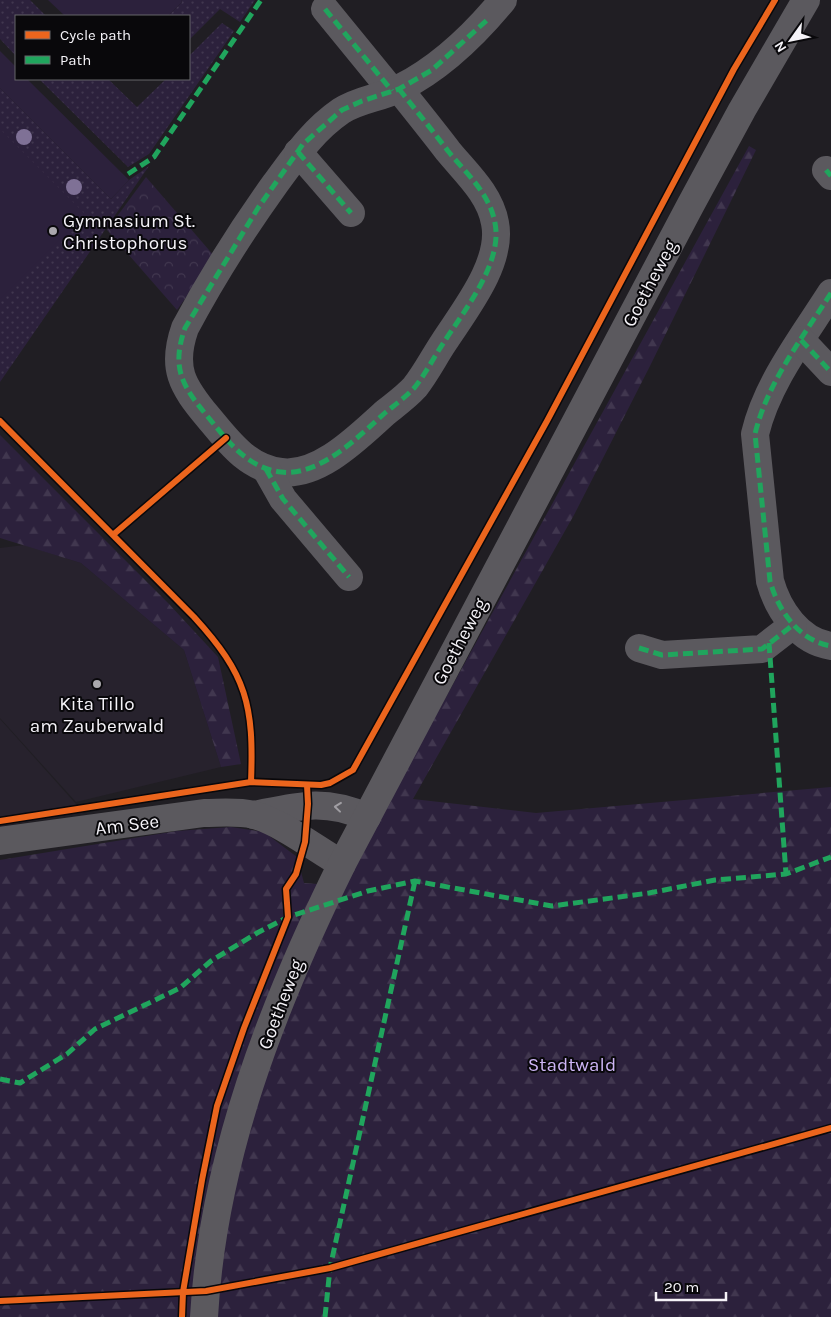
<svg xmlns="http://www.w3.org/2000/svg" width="831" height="1317" font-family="Karla,sans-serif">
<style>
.built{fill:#27222d}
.grass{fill:url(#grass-dots)}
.forest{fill:url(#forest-firs)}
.park{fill:url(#park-crowns)}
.garden{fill:#2c213c}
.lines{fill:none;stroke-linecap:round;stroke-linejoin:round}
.minor{stroke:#5b595e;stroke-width:28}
.quiet{stroke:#20a55d;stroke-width:5;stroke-dasharray:10 5;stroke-linecap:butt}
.cycleway-casing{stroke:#09080b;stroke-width:9}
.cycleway{stroke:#eb651d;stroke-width:6}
.tree{fill:#7f7196}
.oneway{stroke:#a09ea3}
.poi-dot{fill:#aaa8ad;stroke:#09080b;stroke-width:2}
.labels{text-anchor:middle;stroke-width:4;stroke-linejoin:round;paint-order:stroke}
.poi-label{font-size:19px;fill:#f5f3f8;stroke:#09080b;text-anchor:start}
.street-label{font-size:19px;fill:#f5f3f8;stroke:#09080b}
.park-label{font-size:19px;fill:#cdb5f5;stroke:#09080b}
</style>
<defs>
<pattern id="grass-dots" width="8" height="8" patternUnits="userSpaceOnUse" patternTransform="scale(1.25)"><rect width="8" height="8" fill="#2c213c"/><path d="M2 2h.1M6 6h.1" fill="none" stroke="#41374f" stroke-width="1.8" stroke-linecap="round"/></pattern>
<pattern id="forest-firs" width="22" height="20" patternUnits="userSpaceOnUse" patternTransform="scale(1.25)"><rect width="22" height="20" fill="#2c213c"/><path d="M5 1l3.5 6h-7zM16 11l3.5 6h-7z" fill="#41374f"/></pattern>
<pattern id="park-crowns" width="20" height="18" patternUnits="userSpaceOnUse" patternTransform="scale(1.25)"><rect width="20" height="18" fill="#2c213c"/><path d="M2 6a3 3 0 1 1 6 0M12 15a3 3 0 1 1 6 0" fill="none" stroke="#41374f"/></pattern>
</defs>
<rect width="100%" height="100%" fill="#201e23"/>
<g class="built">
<path d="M 24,545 L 81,563 L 184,650 L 221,767 L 76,802 L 0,718 L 0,548 Z"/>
<path d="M 0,719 L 84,813 L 0,826 Z"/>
</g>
<g class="grass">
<path d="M 0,0 L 30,0 L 46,16 L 16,16 L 16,56 L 0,39 Z"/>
<path d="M 181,0 L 255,0 L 240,22 L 220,9 L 189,40 L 189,16 L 168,16 L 182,2 Z"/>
<path d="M 222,23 L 234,31 L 149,154 L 128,167 L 39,79 L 108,79 L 137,107 L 166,79 L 189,79 L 189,56 Z"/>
<path d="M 0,88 L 111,199 L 129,180 L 149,166 L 0,382 Z"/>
</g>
<g class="forest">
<path d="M 749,146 L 756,150 L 650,366 L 574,515 L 413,799 L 536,813 L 831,787 L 831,1317 L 0,1317 L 0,860 L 177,831 L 231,827 L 264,832 L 297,857 L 304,883 L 346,886 L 407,768 Z"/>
<path d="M 0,435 L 169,604 L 218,657 L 241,764 L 221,767 L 184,650 L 81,563 L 0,538 Z"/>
</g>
<path class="park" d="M 146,177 L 215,257 L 177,310 L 107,230 Z"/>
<g class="garden">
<path d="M 48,0 L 181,0 L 182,2 L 168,16 L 65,16 Z"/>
<path d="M 0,51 L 16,67 L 16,79 L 27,79 L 129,180 L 111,199 L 0,88 Z"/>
<path d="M 0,129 L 85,214 L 0,299 Z"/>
</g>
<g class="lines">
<g class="minor">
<path d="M 325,9 L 392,91"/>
<path d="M 399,89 C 415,109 432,130 448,151 C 466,173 490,194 495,223 C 503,263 464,311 444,342 C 434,357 426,373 415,387 C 407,396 396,404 386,412 C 360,435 320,477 281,472 C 247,468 228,441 208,417 C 182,386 171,368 185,328 C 211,279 242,230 275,184 C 295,157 312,131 341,111 C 359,99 381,98 400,88 C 440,68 475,34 503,0"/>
<path d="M 298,152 L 351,213"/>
<path d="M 826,170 L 831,176"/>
<path d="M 831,293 C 803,337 767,383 755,434 L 770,581 C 778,610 799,641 831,646"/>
<path d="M 801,340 L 831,372"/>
<path d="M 266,469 L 283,499 L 349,577"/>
<path d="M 639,648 L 662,655 L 762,649 L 793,625"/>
<path d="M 254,815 C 298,806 324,798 367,817"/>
<path d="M 0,841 L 204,813 C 220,813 238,811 254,815 C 281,822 317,850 342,864"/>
<path d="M 204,1317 C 213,1157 272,1006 342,864 L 690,206 L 742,110 L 806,0"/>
</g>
<g class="quiet">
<path d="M 325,9 L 392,91"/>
<path d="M 399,89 C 415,109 432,130 448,151 C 466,173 490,194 495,223 C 503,263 464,311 444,342 C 434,357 426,373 415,387 C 407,396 396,404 386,412 C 360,435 320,477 281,472 C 247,468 228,441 208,417 C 182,386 171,368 185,328 L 258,208 L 303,144 L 342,110 L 362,101 L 399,89 L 432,70 L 487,20"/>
<path d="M 298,152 L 351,213"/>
<path d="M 826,170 L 831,176"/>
<path d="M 128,174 L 154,157 L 261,0"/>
<path d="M 831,293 C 803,337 767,383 755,434 L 770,581 C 778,610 799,641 831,646"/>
<path d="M 801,340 L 831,372"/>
<path d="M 266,469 L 283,499 L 349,577"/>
<path d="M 769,643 L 786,874"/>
<path d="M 639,648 L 662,655 L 762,649 L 793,625"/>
<path d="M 0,1079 L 20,1083 L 67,1054 L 95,1029 L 180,988 L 211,961 L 257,933 L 288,917 L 368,891 L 415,881 L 552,906 L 649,893 L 715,880 L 786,874 L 831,857"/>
<path d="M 325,1317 L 330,1268 L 415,881"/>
</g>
<g class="cycleway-casing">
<g id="cycleway">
<path d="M 0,421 L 194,617 C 247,675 254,705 251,782"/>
<path d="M 114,534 L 226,438"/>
<path d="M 0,821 L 251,782 L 321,785 L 330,783 L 353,770 L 547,421 L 734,69 L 775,0"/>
<path d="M 0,1301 L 206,1291 L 330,1268 L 831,1128"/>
<path d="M 182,1317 L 183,1292 L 202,1180 L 217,1106 L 244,1028 L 288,917 L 286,889 L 296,874 L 305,842 L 308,804 L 307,785"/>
</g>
</g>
<use href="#cycleway" class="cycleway"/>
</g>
<g class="tree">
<circle cx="24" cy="137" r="8"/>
<circle cx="74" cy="187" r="8"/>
</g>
<defs><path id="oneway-chevron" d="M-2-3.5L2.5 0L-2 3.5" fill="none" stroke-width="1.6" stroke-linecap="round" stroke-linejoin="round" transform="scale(1.25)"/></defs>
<use class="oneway" href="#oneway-chevron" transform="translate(338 807) rotate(-174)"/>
<g class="poi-dot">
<circle cx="53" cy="231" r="5"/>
<circle cx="97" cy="684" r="5"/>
</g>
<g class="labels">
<g class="poi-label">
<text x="63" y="227">Gymnasium St.<tspan x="63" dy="22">Christophorus</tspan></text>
<text x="97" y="710" text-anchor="middle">Kita Tillo<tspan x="97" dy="22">am Zauberwald</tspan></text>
</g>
<g class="street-label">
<text transform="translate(649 283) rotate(-62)" y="7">Goetheweg</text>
<text transform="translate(459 641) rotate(-62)" y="7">Goetheweg</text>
<text transform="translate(127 824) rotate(-7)" y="7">Am See</text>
<text transform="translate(280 1004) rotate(-69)" y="7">Goetheweg</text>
</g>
<g class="park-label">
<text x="572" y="1071">Stadtwald</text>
</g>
</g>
<rect x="15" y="15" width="175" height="65" fill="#09080b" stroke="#67666a"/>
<rect x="25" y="31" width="25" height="8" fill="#eb651d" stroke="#67666a"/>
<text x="60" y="40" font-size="15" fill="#f5f3f8">Cycle path</text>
<rect x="25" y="56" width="25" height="8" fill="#20a55d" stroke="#67666a"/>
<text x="60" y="65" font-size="15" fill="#f5f3f8">Path</text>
<g transform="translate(791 40) rotate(237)" stroke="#09080b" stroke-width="4" paint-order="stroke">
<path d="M0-4L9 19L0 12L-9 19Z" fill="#f5f3f8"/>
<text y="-8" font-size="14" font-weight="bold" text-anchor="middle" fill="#f5f3f8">N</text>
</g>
<path d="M656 1292v8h70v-8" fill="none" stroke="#f5f3f8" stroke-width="2.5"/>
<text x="664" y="1292" font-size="15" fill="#f5f3f8" stroke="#09080b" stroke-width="4" paint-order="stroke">20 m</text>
</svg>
